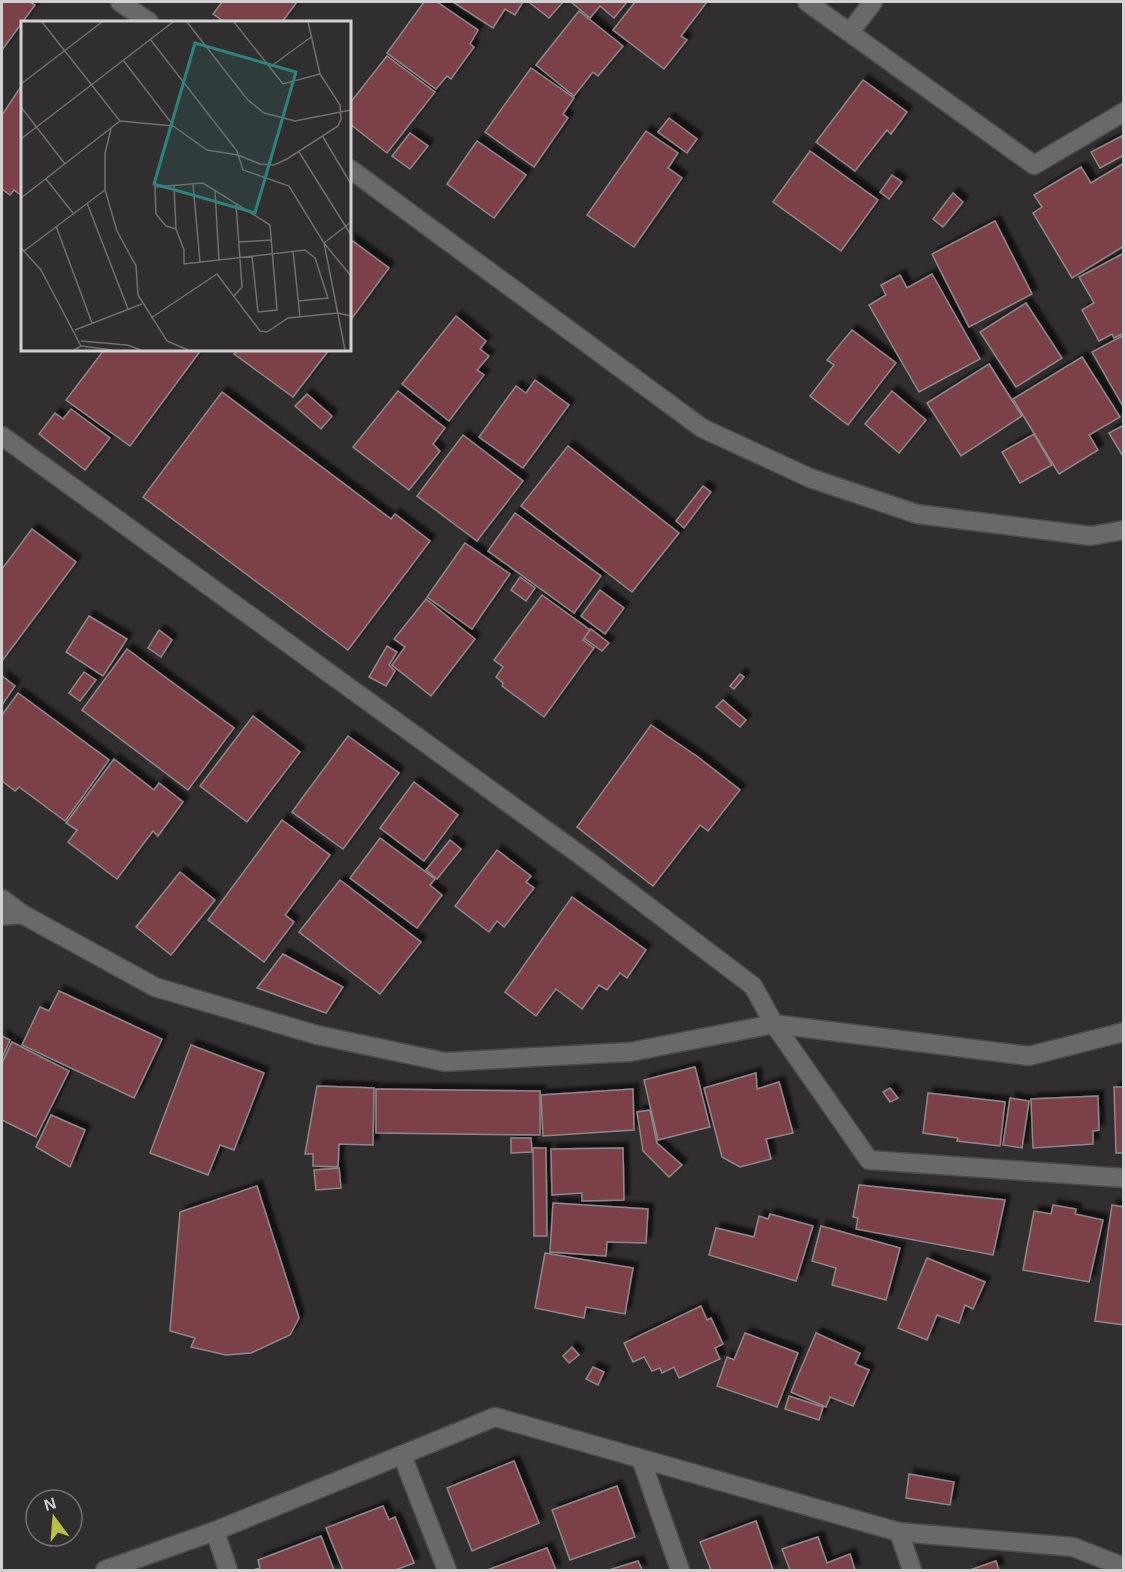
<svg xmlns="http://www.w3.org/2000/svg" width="1125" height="1572" font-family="Arial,sans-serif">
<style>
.building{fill:#7b404a;stroke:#8d898a;stroke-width:1.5;filter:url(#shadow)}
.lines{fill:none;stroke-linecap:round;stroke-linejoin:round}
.street-casing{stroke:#4d4a4c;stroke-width:21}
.secondary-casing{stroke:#4d4a4c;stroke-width:21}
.street{stroke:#6b6869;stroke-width:18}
.secondary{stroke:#6b6869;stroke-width:18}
.inset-road{fill:none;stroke:#716f71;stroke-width:1.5}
.view{fill:#2c847d;fill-opacity:0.15;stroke:#2c847d;stroke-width:3}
.inset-edge{fill:none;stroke:#d2d1d2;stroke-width:3}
</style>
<defs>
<filter id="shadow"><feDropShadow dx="5.5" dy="-5.5" stdDeviation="1.5" flood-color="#0009"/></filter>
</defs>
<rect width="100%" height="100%" fill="#312e30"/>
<g class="building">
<path d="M 2,2 L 30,2 L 35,5 L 2,50 Z"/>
<path d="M 222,2 L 297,2 L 282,22 L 225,22 L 213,14 Z"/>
<path d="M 424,2 L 437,2 L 478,30 L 470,44 L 474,47 L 451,79 L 447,76 L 436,89 L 387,53 Z"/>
<path d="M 453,2 L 523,2 L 515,15 L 505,9 L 493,28 Z"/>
<path d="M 531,2 L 563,2 L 549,18 L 530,3 Z"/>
<path d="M 571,2 L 627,2 L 614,18 L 600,6 L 590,18 Z"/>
<path d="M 635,2 L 707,2 L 681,36 L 687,40 L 664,69 L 613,30 Z"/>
<path d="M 579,11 L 623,46 L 598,76 L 593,72 L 574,96 L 536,65 Z"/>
<path d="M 387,56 L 435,92 L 387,153 L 350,124 L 350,103 Z"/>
<path d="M 531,68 L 574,98 L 563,114 L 568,118 L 534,167 L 485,132 Z"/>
<path d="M 863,80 L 907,112 L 891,134 L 887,130 L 855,171 L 816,142 Z"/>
<path d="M 22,85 L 22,196 L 14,190 L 10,195 L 2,189 L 2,115 Z"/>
<path d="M 669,118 L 697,139 L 687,153 L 658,132 Z"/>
<path d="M 646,131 L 678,153 L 668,168 L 682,178 L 634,247 L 587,215 Z"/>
<path d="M 410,133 L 428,146 L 410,169 L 392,156 Z"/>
<path d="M 1122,136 L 1124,155 L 1100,168 L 1091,152 Z"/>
<path d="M 477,141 L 526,175 L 494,218 L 447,184 Z"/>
<path d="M 810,151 L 878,200 L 841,251 L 773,202 Z"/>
<path d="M 1124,163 L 1124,246 L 1072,278 L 1033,213 L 1042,207 L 1034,195 L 1081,167 L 1091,183 Z"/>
<path d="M 892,175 L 902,182 L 889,199 L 880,192 Z"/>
<path d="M 953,193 L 963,202 L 943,227 L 933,219 Z"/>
<path d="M 995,221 L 1032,294 L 969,327 L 932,254 Z"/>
<path d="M 350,239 L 389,268 L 350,321 Z"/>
<path d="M 1124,253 L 1124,333 L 1114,338 L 1112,334 L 1099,341 L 1082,310 L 1094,303 L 1079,277 Z"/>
<path d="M 932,274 L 980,359 L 919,392 L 869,305 L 886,295 L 881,285 L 900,275 L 907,288 Z"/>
<path d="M 1026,303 L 1062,358 L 1016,387 L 980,332 Z"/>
<path d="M 456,316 L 486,341 L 480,349 L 489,356 L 477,370 L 484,375 L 449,421 L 402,384 Z"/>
<path d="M 852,330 L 896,363 L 848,425 L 810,396 L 834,365 L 827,360 Z"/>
<path d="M 1124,335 L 1124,408 L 1092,352 Z"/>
<path d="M 104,350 L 201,350 L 130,446 L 66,400 Z"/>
<path d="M 238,350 L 329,350 L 293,397 L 234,354 Z"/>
<path d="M 1082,357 L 1120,417 L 1089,435 L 1098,450 L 1059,474 L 1013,399 Z"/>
<path d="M 989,364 L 1022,416 L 961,456 L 927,403 Z"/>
<path d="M 535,380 L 569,405 L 523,468 L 479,437 L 516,386 L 526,393 Z"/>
<path d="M 398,391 L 445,428 L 433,444 L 440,451 L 409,490 L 353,447 Z"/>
<path d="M 892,391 L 926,420 L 899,453 L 865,424 Z"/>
<path d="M 222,392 L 391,519 L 395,514 L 430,541 L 348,650 L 143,497 Z"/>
<path d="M 307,394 L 332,416 L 321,429 L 295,406 Z"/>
<path d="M 71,409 L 110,438 L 85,470 L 39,434 L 55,413 L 63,419 Z"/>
<path d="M 1124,425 L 1124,458 L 1109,433 Z"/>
<path d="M 1034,434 L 1052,465 L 1020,483 L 1002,452 Z"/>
<path d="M 463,435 L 523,481 L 477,541 L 417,496 Z"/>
<path d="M 568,446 L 679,533 L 632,592 L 521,506 Z"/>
<path d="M 703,486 L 711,492 L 684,528 L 676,521 Z"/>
<path d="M 515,513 L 601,576 L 574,613 L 488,551 Z"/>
<path d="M 32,529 L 76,562 L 2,661 L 2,569 Z"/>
<path d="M 465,543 L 510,574 L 472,629 L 427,597 Z"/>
<path d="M 520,577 L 535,588 L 526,601 L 511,590 Z"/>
<path d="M 600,590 L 624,608 L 605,634 L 581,616 Z"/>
<path d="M 542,595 L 590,630 L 583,640 L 594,648 L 544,717 L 502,686 L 503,683 L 496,677 L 503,667 L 494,660 Z"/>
<path d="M 426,599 L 475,639 L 431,696 L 392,665 L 405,647 L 394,639 Z"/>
<path d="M 89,616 L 127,639 L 103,676 L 66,652 Z"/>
<path d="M 591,629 L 609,643 L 602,651 L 584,638 Z"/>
<path d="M 159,630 L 172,640 L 161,657 L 148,648 Z"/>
<path d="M 387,646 L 397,652 L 389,665 L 395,671 L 386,686 L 369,677 Z"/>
<path d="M 127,649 L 234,728 L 188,790 L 82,710 Z"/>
<path d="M 84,672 L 96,680 L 80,701 L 69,693 Z"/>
<path d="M 740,674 L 744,677 L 734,689 L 730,686 Z"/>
<path d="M 2,676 L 15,686 L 2,705 Z"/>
<path d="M 18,693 L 109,760 L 65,821 L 19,787 L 15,791 L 2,781 L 2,715 Z"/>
<path d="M 723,700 L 746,720 L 740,727 L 716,707 Z"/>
<path d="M 253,716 L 300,752 L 247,822 L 200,786 Z"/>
<path d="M 651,725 L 698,757 L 740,790 L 708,831 L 700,825 L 653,886 L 577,827 Z"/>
<path d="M 348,736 L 399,773 L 343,849 L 292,812 Z"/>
<path d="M 114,759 L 154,790 L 159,783 L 183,802 L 158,836 L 153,831 L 117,879 L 68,842 L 77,830 L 66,823 Z"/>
<path d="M 414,782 L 458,815 L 424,861 L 380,828 Z"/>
<path d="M 282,820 L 330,855 L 285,915 L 294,922 L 264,962 L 208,920 Z"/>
<path d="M 380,838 L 435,879 L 430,885 L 442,895 L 417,928 L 350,878 Z"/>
<path d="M 450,840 L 461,849 L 437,879 L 426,870 Z"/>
<path d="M 497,850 L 531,876 L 526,882 L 534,888 L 504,927 L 497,921 L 489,932 L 455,906 Z"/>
<path d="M 180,872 L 215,900 L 171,955 L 136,927 Z"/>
<path d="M 340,880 L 421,942 L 380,994 L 299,932 Z"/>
<path d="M 572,897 L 646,950 L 627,978 L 620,973 L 607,990 L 599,985 L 582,1009 L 556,989 L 536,1016 L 505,992 Z"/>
<path d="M 283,954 L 343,987 L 326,1013 L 257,988 Z"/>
<path d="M 59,991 L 162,1039 L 134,1098 L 22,1045 L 40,1007 L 49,1011 Z"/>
<path d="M 2,1036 L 10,1040 L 2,1058 Z"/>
<path d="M 12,1042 L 69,1071 L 36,1137 L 2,1120 L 2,1063 Z"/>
<path d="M 191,1045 L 264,1073 L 234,1150 L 220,1145 L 208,1175 L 150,1153 Z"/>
<path d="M 695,1067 L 710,1127 L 658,1140 L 644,1080 Z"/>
<path d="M 756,1073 L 757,1089 L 779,1082 L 793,1133 L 766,1139 L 771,1159 L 740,1167 L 722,1157 L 704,1088 Z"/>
<path d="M 317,1086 L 374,1088 L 373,1145 L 339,1144 L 338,1167 L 313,1166 L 313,1154 L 305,1154 Z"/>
<path d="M 1114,1087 L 1124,1087 L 1124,1153 L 1116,1153 Z"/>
<path d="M 890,1088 L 898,1098 L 890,1102 L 883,1092 Z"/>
<path d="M 376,1089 L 540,1091 L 540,1135 L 376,1133 Z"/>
<path d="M 633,1089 L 634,1130 L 543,1136 L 541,1095 Z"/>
<path d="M 928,1093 L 1005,1102 L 1000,1146 L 957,1141 L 958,1138 L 923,1133 Z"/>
<path d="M 1098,1096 L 1099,1130 L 1093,1131 L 1093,1144 L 1033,1148 L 1031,1099 Z"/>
<path d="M 1010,1098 L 1029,1101 L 1022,1148 L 1003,1145 Z"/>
<path d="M 650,1110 L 657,1143 L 682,1165 L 669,1177 L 643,1151 L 637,1112 Z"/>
<path d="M 51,1115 L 85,1130 L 70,1167 L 36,1147 Z"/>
<path d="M 511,1138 L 531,1138 L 532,1152 L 511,1153 Z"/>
<path d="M 533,1148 L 546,1148 L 547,1236 L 534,1236 Z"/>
<path d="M 623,1148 L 624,1200 L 582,1201 L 582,1193 L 552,1195 L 551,1149 Z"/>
<path d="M 339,1168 L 341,1188 L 316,1190 L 314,1170 Z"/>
<path d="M 859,1185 L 1005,1200 L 993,1255 L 856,1229 L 858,1218 L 853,1217 Z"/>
<path d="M 257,1186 L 299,1318 L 290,1335 L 251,1353 L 226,1355 L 191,1347 L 195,1338 L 170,1331 L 180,1212 Z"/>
<path d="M 553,1203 L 648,1209 L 646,1243 L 607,1242 L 606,1256 L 550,1252 Z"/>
<path d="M 1053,1205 L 1076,1209 L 1075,1214 L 1103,1220 L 1089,1282 L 1023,1270 L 1034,1211 L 1051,1214 Z"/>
<path d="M 1112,1205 L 1124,1207 L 1124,1325 L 1095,1321 Z"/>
<path d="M 770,1214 L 813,1226 L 796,1281 L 709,1255 L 716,1228 L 754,1237 L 759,1216 L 768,1219 Z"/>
<path d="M 821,1226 L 900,1248 L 886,1300 L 832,1285 L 836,1268 L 812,1261 Z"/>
<path d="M 545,1253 L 633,1268 L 625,1314 L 586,1307 L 584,1318 L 535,1308 Z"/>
<path d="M 927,1258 L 985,1282 L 973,1309 L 965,1305 L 959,1323 L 937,1315 L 927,1340 L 898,1328 Z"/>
<path d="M 701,1306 L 707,1320 L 711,1318 L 723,1344 L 715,1348 L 720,1359 L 679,1378 L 674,1367 L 662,1373 L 660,1368 L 652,1371 L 644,1357 L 633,1362 L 624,1343 Z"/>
<path d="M 745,1333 L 798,1353 L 777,1407 L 717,1386 L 727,1357 L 734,1360 Z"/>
<path d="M 816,1333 L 860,1353 L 855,1364 L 869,1370 L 853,1406 L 830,1397 L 826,1407 L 791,1392 Z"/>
<path d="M 572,1347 L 579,1355 L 569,1363 L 563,1356 Z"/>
<path d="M 593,1367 L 604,1372 L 598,1385 L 586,1379 Z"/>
<path d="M 789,1396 L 823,1407 L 819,1420 L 785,1409 Z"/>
<path d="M 514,1461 L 539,1523 L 472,1551 L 447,1488 Z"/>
<path d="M 909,1474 L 954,1482 L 950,1505 L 906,1498 Z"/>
<path d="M 617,1486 L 635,1537 L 570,1560 L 552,1510 Z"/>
<path d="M 383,1506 L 389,1520 L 395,1517 L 414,1563 L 395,1570 L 343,1570 L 326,1528 Z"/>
<path d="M 756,1521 L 773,1570 L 711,1570 L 700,1542 Z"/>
<path d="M 321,1536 L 334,1570 L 253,1570 L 260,1568 L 258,1560 Z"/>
<path d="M 818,1537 L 827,1563 L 850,1554 L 855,1570 L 790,1570 L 782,1549 Z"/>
<path d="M 547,1548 L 556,1570 L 487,1570 Z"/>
<path d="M 638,1561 L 642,1570 L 609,1570 Z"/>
<path d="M 996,1561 L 999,1570 L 970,1570 Z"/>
</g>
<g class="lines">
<g class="street-casing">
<g id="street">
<path d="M 807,2 L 1034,165 L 1124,112"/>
<path d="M 850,32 L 873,2"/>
<path d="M 2,436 L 587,860 L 753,986 L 774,1024 L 869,1160 L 1124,1178"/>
<path d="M 2,899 L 22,914"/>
<path d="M 2,916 L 22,914 L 155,987 L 317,1035 L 445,1062 L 630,1052 L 774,1024 L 1029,1056 L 1124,1032"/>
<path d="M 402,1455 L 447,1570"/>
<path d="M 641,1459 L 680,1570"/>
<path d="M 215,1531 L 228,1570"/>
<path d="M 899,1532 L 912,1570"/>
<path d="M 105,1570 L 215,1531 L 495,1417 L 899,1532 L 1073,1547 L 1124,1567"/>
</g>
</g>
<g class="secondary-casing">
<g id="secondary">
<path d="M 120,2 L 149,22"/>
<path d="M 350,169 L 702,428 L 810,478 L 917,514 L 1091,536 L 1124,530"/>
</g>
</g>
<use href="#street" class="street"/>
<use href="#secondary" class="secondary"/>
</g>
<g transform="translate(21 21)">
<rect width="330" height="330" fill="#312e30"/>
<path class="inset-road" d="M 21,1 L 99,100M 166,1 L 226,78 L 243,92 L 274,100 L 330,89M 213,1 L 262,63 L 299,53M 129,18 L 216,130 L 222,149 L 268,165 L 303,222 L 324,329M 102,39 L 152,104M 249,46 L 290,16M 0,63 L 81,1M 0,86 L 44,143M 90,108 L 84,132 L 84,169 L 96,210 L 115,245 L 117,274 L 146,320 L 167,329M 302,116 L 330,163M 0,118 L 152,1M 278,131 L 330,214M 25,158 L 52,192M 172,163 L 179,241M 153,165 L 155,208 L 163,229 L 163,243 L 284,229 L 294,237 L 307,277 L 277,280M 194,170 L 198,239M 0,177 L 99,100 L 152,105 L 186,129 L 217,134 L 239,143 L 253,144 L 266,138 L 317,105 L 320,98 L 319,84 L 299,53 L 287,1M 66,182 L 107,288M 330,201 L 303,222 L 330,255M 35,205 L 71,302M 155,208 L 145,205 L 135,193 L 134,166 L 182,162 L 249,204 L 256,289 L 237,291 L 231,235M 217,221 L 251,219M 0,227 L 20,249 L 60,325M 3,230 L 84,169M 272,230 L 279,296M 213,275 L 221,266 L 215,183M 130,297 L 196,253 L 239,310 L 246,311 L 267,297 L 317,292 L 330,295M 54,309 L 121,283M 60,320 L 106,324 L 120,329M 53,329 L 60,325 L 91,329"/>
<path class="view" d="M 174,22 L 275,51 L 234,192 L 133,163 Z"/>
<rect width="330" height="330" class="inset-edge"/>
</g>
<rect width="1125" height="1572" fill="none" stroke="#d2d1d2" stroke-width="6"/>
<g transform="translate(54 1518) rotate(344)"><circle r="28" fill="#312e30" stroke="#716f71" stroke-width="1.5"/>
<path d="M0-4.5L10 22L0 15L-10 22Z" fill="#b8c147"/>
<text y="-9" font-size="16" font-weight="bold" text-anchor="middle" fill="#d2d1d2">N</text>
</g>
</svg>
